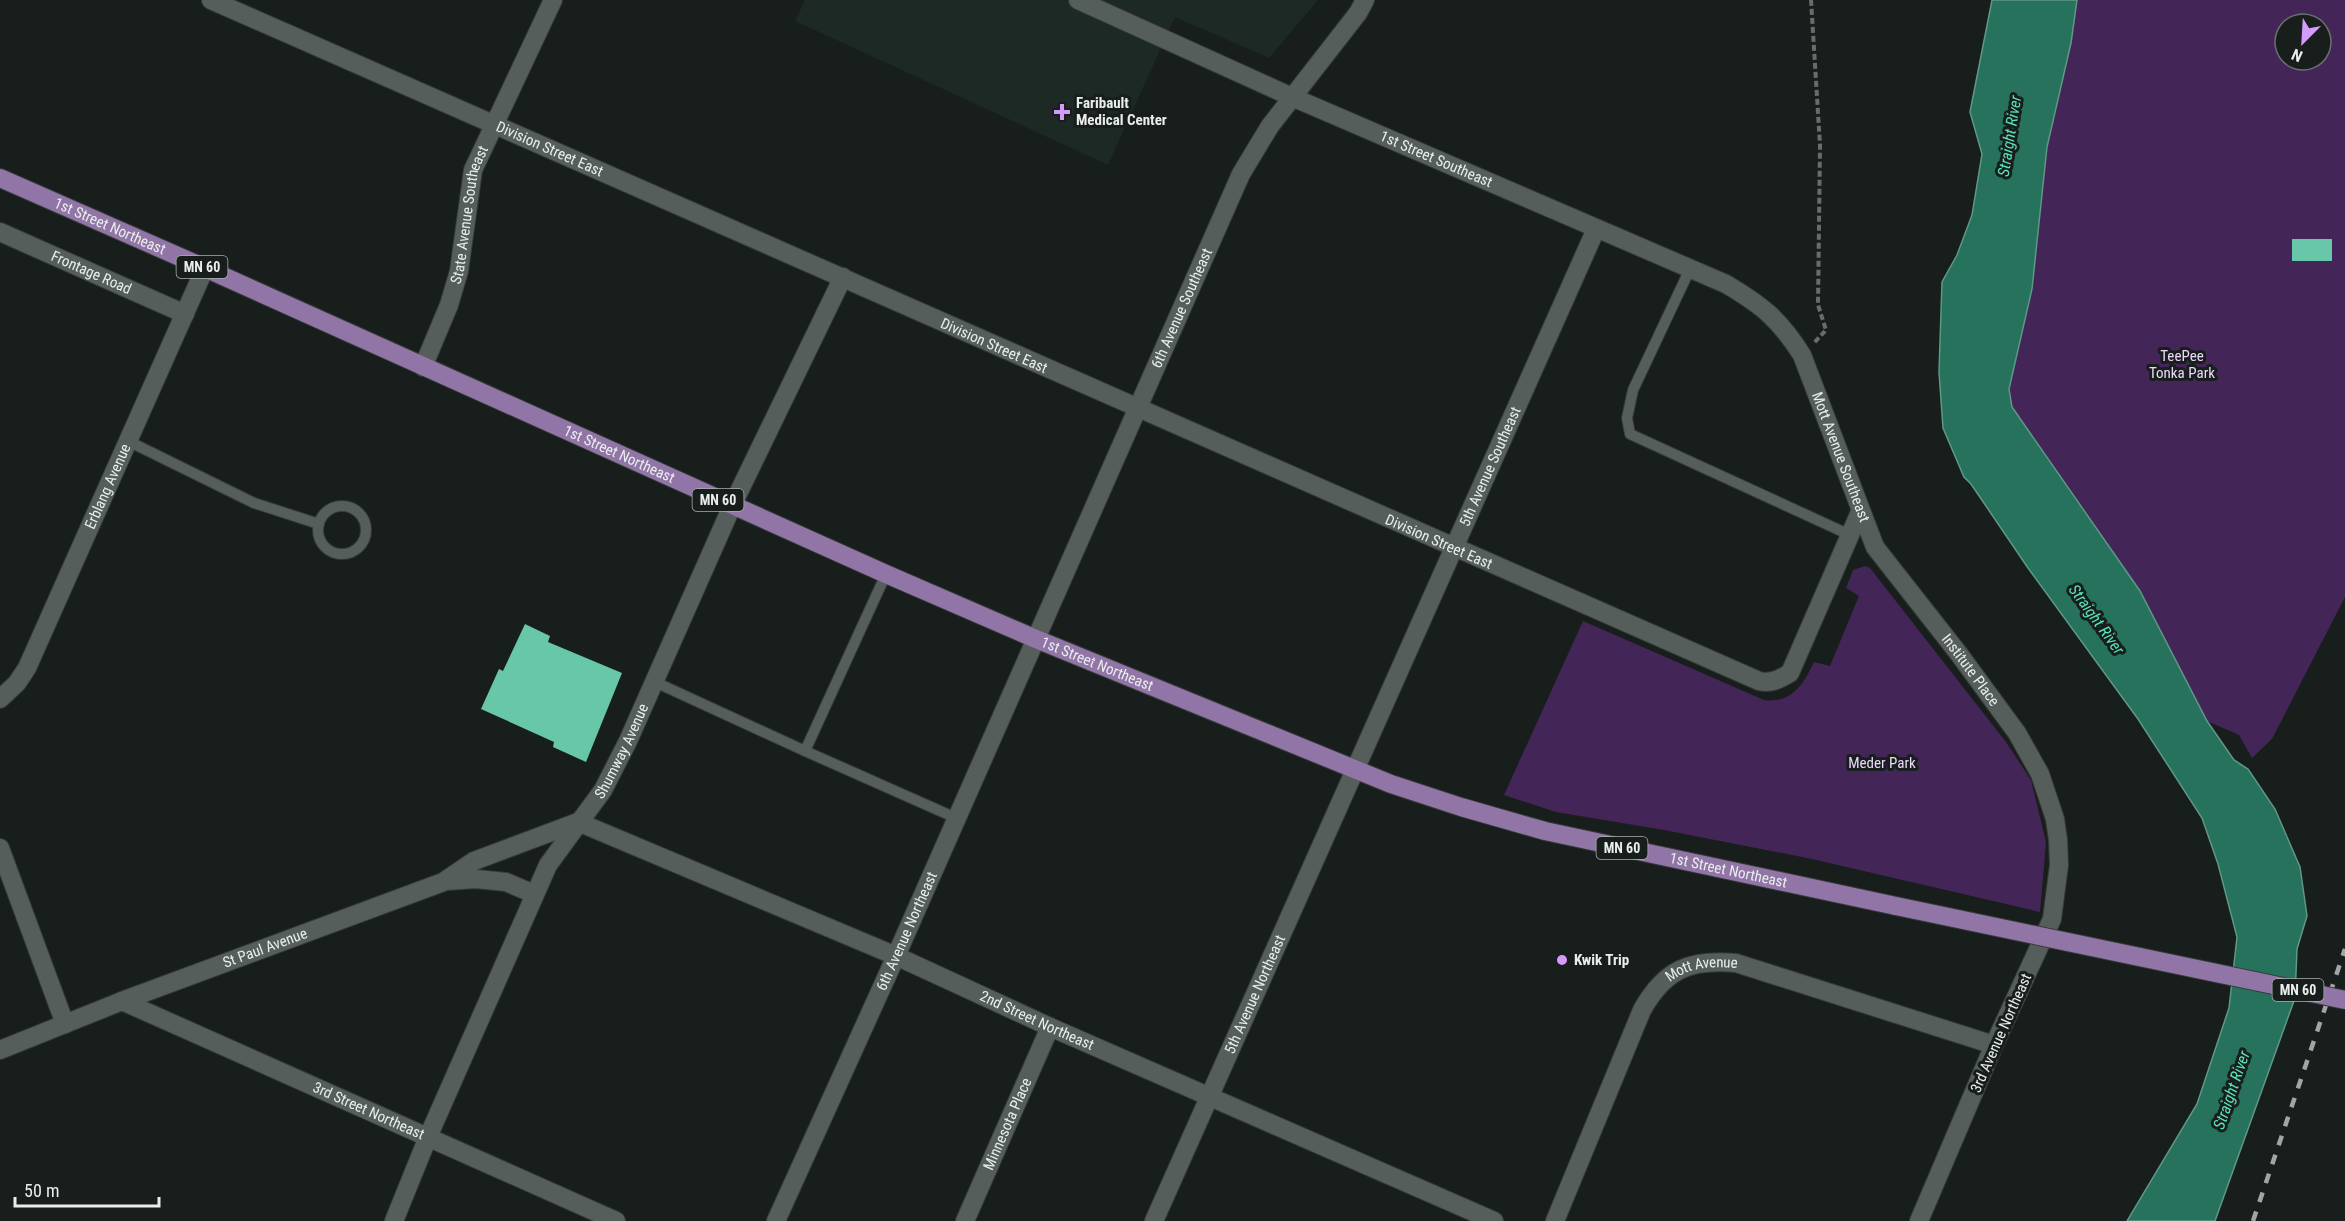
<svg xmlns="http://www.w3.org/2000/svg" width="2345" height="1221" font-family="'Roboto Condensed',sans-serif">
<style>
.built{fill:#1c2924}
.green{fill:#442557;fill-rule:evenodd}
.water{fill:#26725c;stroke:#609787;stroke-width:1.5}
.building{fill:#67c7a8}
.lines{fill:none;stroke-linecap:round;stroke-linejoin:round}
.lane-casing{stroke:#363b39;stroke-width:12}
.street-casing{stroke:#363b39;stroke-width:20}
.secondary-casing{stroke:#363b39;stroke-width:20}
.primary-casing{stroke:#363b39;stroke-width:20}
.path{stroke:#676d6b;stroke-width:4;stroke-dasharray:6 3;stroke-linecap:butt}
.lane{stroke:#565e5b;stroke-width:10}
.street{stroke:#565e5b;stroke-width:18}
.secondary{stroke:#565e5b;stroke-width:18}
.primary{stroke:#9175a7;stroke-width:18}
.rail{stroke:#a1a6a4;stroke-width:4.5;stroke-dasharray:10 10;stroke-linecap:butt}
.primary-bridge-casing{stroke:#363b39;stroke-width:20;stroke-linecap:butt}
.primary-bridge{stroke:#9175a7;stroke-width:18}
.poi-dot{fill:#d59bfb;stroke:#171e1c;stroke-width:2}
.labels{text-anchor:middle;stroke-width:6;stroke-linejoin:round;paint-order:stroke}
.shield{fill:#171e1c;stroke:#aab0ae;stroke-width:1.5}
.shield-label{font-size:14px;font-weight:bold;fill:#e9eeec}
.poi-label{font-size:15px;font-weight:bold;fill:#e9eeec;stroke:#171e1c;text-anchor:start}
.street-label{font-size:15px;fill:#e9eeec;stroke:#171e1c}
.park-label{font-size:15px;fill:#edd8fc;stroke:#171e1c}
.water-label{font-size:16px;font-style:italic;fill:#5be3bb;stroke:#171e1c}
</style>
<rect width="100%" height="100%" fill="#171e1c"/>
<path class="built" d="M 805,0 L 1318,0 L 1269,58 L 1175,17 L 1108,165 L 795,21 Z"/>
<g class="green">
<path d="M 2077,0 L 2345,0 L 2345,597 L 2272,739 L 2252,758 L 2239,735 L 2207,721 L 2140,591 L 2012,407 L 2009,389 L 2032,289 L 2047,147 L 2071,43 ZM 2285,24 L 2321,24 L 2321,60 L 2285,60 Z"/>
<path d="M 1865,566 L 1870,568 L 2006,742 L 2031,780 L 2046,842 L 2040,912 L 1812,859 L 1664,830 L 1556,812 L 1504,795 L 1583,621 L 1764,700 C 1791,704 1804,684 1814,662 L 1830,666 L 1859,596 L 1846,588 L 1853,570 Z"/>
</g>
<path class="water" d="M 1992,0 L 2077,0 L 2071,43 L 2047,147 L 2032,289 L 2009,389 L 2012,407 L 2140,591 L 2207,721 L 2234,760 L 2248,769 L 2275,809 L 2300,867 L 2307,916 L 2297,949 L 2295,998 L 2215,1221 L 2127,1221 L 2197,1104 L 2229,1008 L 2237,937 L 2218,864 L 2202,818 L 2138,719 L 2028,568 L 1971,484 L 1964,477 L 1943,428 L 1939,372 L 1942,282 L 1957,255 L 1972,215 L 1982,154 L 1970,112 Z"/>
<g class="building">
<rect x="2292" y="239" width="40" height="22"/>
<path d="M 525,624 L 550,636 L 548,642 L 622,673 L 586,762 L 553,747 L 554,742 L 481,709 L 499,669 L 503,671 Z"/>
</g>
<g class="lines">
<g class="lane-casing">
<g id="lane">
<path d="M 1690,269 L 1633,390 L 1627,418 L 1630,434 L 1850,535"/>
<path d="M 128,441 L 254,503 L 319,524"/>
<circle cx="342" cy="530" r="24"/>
<path d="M 655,682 L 805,751 L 886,574"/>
<path d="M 805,751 L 956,818"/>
</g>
</g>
<g class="street-casing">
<g id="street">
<path id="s1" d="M 211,0 C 728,226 1242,458 1759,681 C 1771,684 1780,679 1790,673 L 1860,512"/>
<path id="s2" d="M 1078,0 L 1292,97 L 1726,284 C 1763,306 1779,319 1802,355 L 1875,547 L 1959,654 L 2017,733 L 2040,774 L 2055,819 L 2058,840 L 2059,865 L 2052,919 L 1994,1045 L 1919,1221"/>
<path id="s3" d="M 0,232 L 185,314"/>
<path id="s4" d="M 423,367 L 449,305 L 459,271 L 473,170 L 553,0"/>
<path d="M 732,506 L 843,277"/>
<path id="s5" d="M 0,699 L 17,683 L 27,668 L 205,268"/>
<path id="s6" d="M 578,822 L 896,956 L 1050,1027 L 1494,1221"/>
<path d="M 0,848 L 65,1024"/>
<path id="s7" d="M 122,1001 L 616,1221"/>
<path id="s8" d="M 965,1221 L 1050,1027"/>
<path id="s9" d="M 1154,1221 L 1596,229"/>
<path id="s10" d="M 1555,1221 L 1642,1010 C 1665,969 1690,959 1736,963 L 1994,1045"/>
</g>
</g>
<g class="secondary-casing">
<g id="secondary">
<path d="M 446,880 L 474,861 L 578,822"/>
<path id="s11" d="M 0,1050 L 122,1001 L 446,881 L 476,879 L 506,882 L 534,894"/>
<path id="s12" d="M 394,1221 L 428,1137 L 548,865 L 603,790 L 628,741 L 732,506"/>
<path id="s13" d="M 776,1221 L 896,956 L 1241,174 L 1270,126 L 1358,13 L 1365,0"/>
</g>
</g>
<g class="primary-casing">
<g id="primary">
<path id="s14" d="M 0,178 L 205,268 L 886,574 L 1036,639 L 1391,784 L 1461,807 L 1545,831 L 1896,906"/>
</g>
</g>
<path class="path" d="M 1811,0 L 1820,145 L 1818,305 L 1826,330 L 1813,344"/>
<use href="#lane" class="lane"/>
<use href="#street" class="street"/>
<use href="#secondary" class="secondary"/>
<use href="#primary" class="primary"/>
<path class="rail" d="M 2253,1221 L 2345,949"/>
<g class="primary-bridge-casing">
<path id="primary-bridge" d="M 1896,906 L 2345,1000"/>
</g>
<use href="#primary-bridge" class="primary-bridge"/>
</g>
<g class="poi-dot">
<path d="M1059 103h6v6h6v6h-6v6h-6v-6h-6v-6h6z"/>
<circle cx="1562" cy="960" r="6"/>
</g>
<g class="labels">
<g class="shield">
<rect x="176.5" y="256" width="51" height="22" rx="4.5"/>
<rect x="692.5" y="489" width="51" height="22" rx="4.5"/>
<rect x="1596.5" y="837" width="51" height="22" rx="4.5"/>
<rect x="2272.5" y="979" width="51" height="22" rx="4.5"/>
</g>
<g class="shield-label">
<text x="202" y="272">MN 60</text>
<text x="718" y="505">MN 60</text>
<text x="1622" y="853">MN 60</text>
<text x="2298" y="995">MN 60</text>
</g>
<g class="poi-label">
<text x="1076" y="108">Faribault<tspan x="1076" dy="17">Medical Center</tspan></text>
<text x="1574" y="965">Kwik Trip</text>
</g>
<g class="street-label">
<text dy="5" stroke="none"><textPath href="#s1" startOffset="370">Division Street East</textPath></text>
<text dy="5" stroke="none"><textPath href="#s2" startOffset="392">1st Street Southeast</textPath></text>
<text dy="5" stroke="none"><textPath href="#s4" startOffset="160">State Avenue Southeast</textPath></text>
<text dy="5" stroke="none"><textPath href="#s14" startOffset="120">1st Street Northeast</textPath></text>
<text dy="5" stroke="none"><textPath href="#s3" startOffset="100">Frontage Road</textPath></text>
<text dy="5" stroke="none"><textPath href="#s13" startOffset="999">6th Avenue Southeast</textPath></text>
<text dy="5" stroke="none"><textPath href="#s1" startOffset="856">Division Street East</textPath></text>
<text dy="5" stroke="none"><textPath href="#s14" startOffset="678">1st Street Northeast</textPath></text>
<text dy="5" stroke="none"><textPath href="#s2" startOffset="922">Mott Avenue Southeast</textPath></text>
<text dy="5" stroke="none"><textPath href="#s9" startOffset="826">5th Avenue Southeast</textPath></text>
<text dy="5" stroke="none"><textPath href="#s5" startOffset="240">Erblang Avenue</textPath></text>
<text dy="5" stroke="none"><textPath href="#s1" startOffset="1342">Division Street East</textPath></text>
<text dy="5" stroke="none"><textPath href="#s14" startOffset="1200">1st Street Northeast</textPath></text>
<text dy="5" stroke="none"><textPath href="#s2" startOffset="1174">Institute Place</textPath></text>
<text dy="5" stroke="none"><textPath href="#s12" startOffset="524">Shumway Avenue</textPath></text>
<text dy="5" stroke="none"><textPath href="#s14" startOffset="1866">1st Street Northeast</textPath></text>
<text dy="5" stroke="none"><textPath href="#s13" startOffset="318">6th Avenue Northeast</textPath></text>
<text dy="5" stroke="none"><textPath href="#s11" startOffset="284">St Paul Avenue</textPath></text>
<text dy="5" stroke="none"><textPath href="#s10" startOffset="306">Mott Avenue</textPath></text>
<text dy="5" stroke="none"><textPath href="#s9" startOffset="248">5th Avenue Northeast</textPath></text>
<text dy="5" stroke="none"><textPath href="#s6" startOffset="500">2nd Street Northeast</textPath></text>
<text transform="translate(2001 1033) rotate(-66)" y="5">3rd Avenue Northeast</text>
<text dy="5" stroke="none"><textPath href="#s7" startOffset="270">3rd Street Northeast</textPath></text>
<text dy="5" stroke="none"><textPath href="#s8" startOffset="106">Minnesota Place</textPath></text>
</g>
<g class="park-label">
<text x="2182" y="361">TeePee<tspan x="2182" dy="17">Tonka Park</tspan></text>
<text x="1882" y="768">Meder Park</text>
</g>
<g class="water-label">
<text transform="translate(2009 136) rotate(-81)" y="6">Straight River</text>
<text transform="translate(2097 619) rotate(54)" y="6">Straight River</text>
<text transform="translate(2231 1090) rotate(-71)" y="6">Straight River</text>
</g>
</g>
<g transform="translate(2303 42) rotate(204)"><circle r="28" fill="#171e1c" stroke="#6b716f" stroke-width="1.5"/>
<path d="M0-4.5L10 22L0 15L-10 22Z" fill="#d59bfb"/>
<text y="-9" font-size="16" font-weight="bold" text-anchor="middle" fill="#e9eeec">N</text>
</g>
<path d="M15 1197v9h144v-9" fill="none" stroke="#e9eeec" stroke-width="3"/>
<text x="24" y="1197" font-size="18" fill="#e9eeec" stroke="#171e1c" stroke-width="4.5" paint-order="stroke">50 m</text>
</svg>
